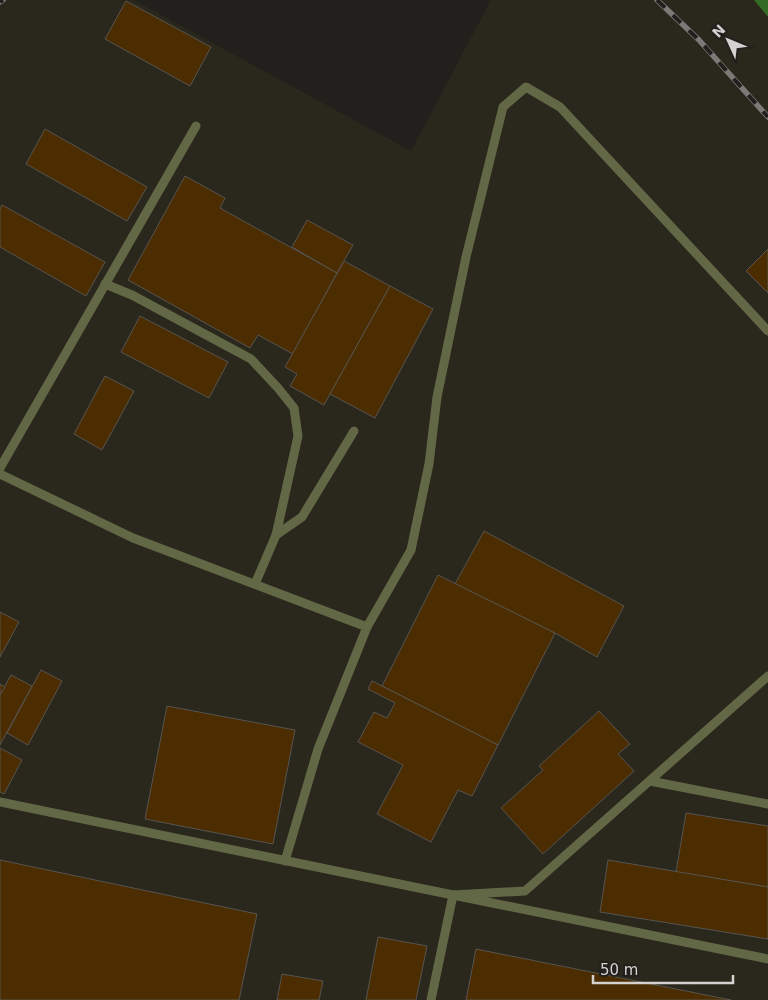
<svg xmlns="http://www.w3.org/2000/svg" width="768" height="1000" font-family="'DejaVu Sans',sans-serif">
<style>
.built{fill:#2a271d}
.water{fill:#356c25}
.building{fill:#4b2d01;stroke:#575450}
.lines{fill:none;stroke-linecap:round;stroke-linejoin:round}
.service{stroke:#626845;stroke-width:9}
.rail-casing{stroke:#7b7a77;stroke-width:5.5}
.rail{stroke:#21201c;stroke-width:4;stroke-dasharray:11;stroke-linecap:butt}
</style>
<rect width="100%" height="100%" fill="#21201c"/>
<path class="built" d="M 0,0 L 134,0 L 411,151 L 491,0 L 754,0 L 768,17 L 768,1000 L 0,1000 Z"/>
<path class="water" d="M 754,0 L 768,0 L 768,17 Z"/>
<g class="building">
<path d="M 126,1 L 211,47 L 190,86 L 105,39 Z"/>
<path d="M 45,129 L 147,187 L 127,221 L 26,164 Z"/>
<path d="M 185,176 L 225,198 L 220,208 L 337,273 L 293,354 L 258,335 L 250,348 L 128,280 Z"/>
<path d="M 2,205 L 105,262 L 86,296 L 0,247 L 0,209 Z"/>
<path d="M 307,220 L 353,245 L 337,273 L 292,247 Z"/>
<path d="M 768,249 L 768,293 L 746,271 Z"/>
<path d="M 344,261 L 390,286 L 324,405 L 290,386 L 297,374 L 285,367 Z"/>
<path d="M 390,286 L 433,309 L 375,418 L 330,394 Z"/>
<path d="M 140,316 L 228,362 L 209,398 L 121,352 Z"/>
<path d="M 105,376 L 134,391 L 102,450 L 74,434 Z"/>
<path d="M 484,531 L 624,606 L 597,657 L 555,633 L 455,584 Z"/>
<path d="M 438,575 L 555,633 L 498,745 L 382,686 Z"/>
<path d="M 0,612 L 19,622 L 0,657 Z"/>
<path d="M 41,670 L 62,681 L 28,745 L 7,733 Z"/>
<path d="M 11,675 L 32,686 L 0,745 L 0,695 Z"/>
<path d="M 372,681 L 498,745 L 472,796 L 458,790 L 431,842 L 377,814 L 403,765 L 358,742 L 374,712 L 387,718 L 395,703 L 368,689 Z"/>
<path d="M 0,684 L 5,687 L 0,695 Z"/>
<path d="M 167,706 L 295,730 L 273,844 L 145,819 Z"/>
<path d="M 599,711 L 630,744 L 618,754 L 634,771 L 543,854 L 501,808 L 543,770 L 539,766 Z"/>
<path d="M 0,748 L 22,760 L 4,794 L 0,792 Z"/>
<path d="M 686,813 L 768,826 L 768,887 L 676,872 Z"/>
<path d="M 0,860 L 257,914 L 239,1000 L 0,1000 Z"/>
<path d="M 608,860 L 768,887 L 768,939 L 600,912 Z"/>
<path d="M 378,937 L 427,946 L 416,1000 L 366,1000 Z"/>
<path d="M 476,949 L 731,1000 L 466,1000 Z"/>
<path d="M 282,974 L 323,981 L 319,1000 L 277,1000 Z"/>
</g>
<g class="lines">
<g class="service">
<path d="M 105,284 L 132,295 L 251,359 L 278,388 L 294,408 L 298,436 L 276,535 L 255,584"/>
<path d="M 0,468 L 196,126"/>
<path d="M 0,474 L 133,538 L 367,627 L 318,749 L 285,861"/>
<path d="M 276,535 L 302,517 L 354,431"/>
<path d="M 367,627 L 411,550 L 429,464 L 437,397 L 466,257 L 503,107 L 526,87 L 560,107 L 768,331"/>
<path d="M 650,781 L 768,804"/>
<path d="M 0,802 L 453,895 L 525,891 L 768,676"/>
<path d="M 431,1000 L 453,895 L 768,959"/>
</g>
<g class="rail-casing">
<g id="rail">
<path d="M 657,0 L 699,40 L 768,117"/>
<path d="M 0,2 L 3,0"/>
</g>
</g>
<use href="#rail" class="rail"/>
</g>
<g transform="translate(728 40) rotate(314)" stroke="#21201c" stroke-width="4" paint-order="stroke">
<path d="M0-4L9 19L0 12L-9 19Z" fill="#d3d2d0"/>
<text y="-8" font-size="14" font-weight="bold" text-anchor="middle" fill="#d3d2d0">N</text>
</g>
<path d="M593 975v8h140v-8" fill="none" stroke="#d3d2d0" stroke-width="2.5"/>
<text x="600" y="975" font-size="15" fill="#d3d2d0" stroke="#21201c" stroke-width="4" paint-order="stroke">50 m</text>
</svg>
